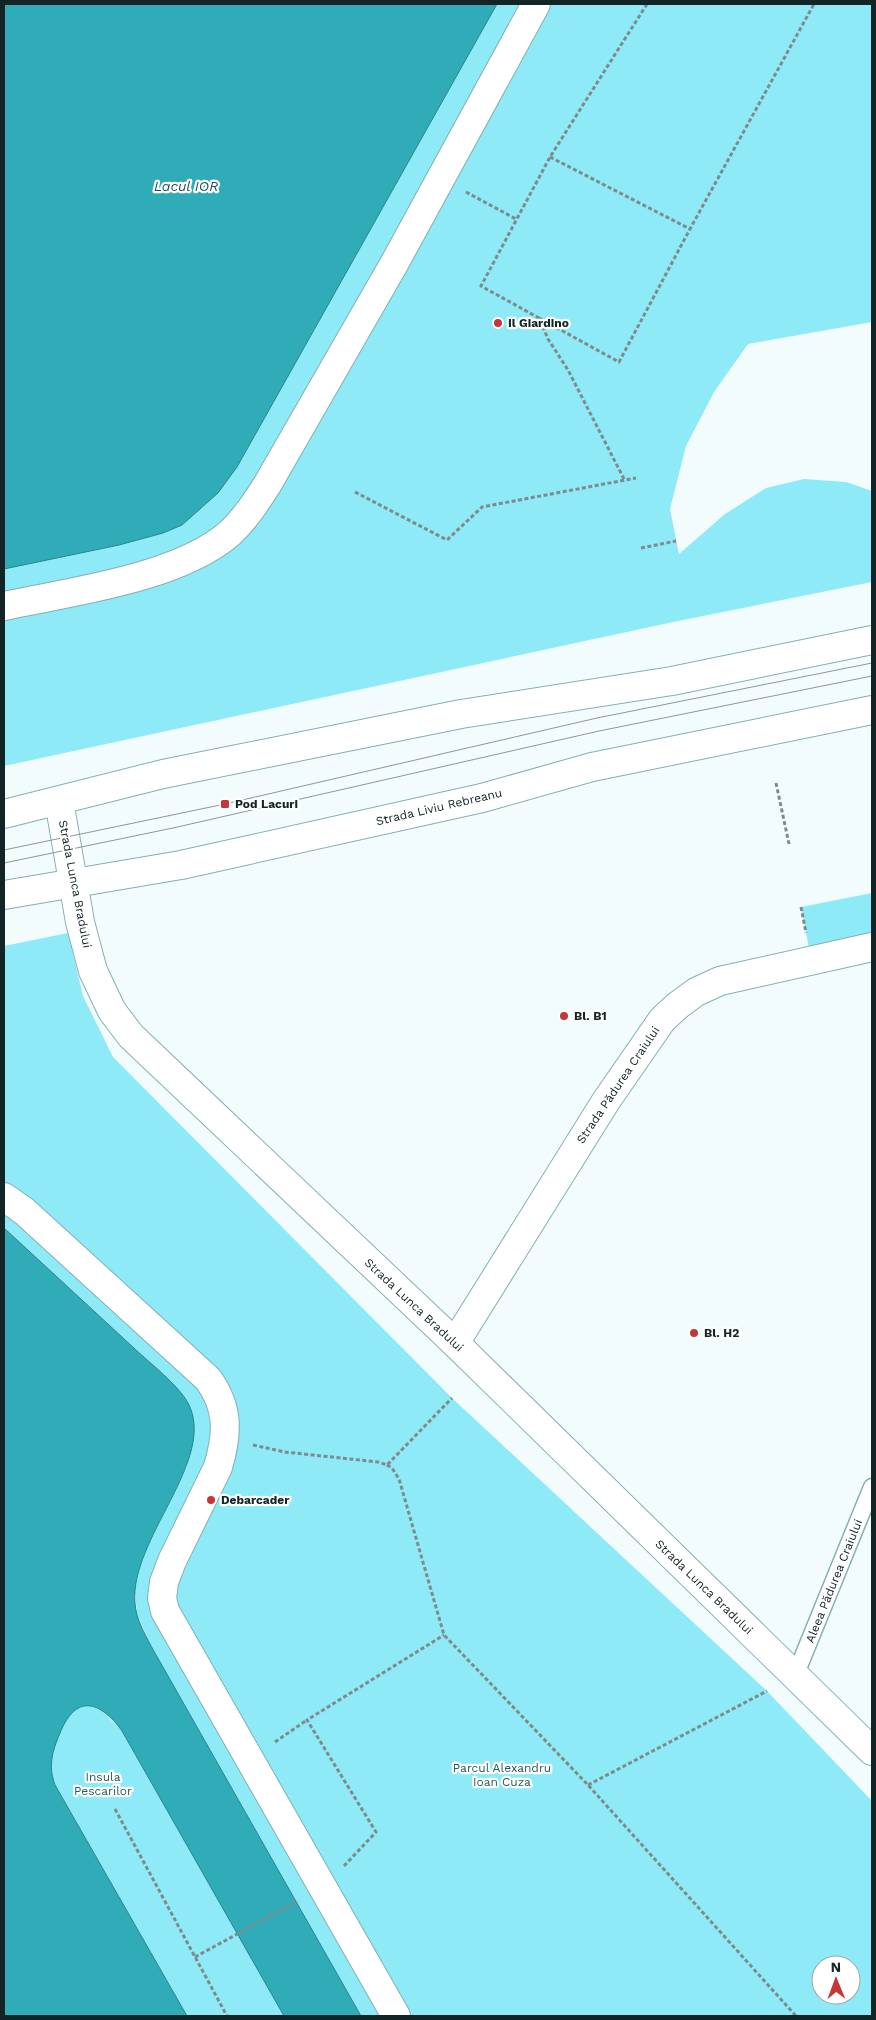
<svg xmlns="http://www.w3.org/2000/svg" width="876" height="2020" font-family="'Work Sans',sans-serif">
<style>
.green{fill:#8eeaf6;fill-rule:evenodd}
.water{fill:#30acb9;stroke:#27838d}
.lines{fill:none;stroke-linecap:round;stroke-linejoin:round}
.lane-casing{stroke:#83afb5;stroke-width:19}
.street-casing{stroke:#83afb5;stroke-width:30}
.secondary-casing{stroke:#83afb5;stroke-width:30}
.path{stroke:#7e8b8d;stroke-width:3;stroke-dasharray:4 2.5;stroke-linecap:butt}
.lane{stroke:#fff;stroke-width:16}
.street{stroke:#fff;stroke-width:28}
.secondary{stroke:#fff;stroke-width:28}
.tram{stroke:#8a9799;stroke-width:1}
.poi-dot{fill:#c53736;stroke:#fff;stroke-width:2}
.labels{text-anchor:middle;stroke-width:4.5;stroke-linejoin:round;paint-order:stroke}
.poi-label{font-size:12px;font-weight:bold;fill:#122426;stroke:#fff;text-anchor:start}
.street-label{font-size:12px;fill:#122426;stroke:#fff}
.park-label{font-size:12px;fill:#27595f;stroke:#fff}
.water-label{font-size:14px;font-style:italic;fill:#1c4f55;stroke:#fff}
</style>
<rect width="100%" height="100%" fill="#f3fcfd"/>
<g class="green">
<path d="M 497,4 L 872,4 L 872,322 L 748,344 L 714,392 L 686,446 L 670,509 L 679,554 L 725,514 L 766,488 L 804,479 L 846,482 L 872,491 L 872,582 L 678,621 L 4,766 L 4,569 L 119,545 L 163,533 L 182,525 L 218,493 L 237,467 Z"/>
<path d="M 872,893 L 872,939 L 810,953 L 801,907 Z"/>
<path d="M 68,933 L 83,996 L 113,1057 L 452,1398 L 767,1691 L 872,1801 L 872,2016 L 361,2016 L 151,1646 L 137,1614 L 135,1591 L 137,1577 L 143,1557 L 187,1466 L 188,1403 L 160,1372 L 4,1228 L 4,946 ZM 821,1965 L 851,1965 L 851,1995 L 821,1995 Z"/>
<path d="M 89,1705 L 102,1711 L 122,1731 L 284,2016 L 187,2016 L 55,1785 C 52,1777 50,1767 51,1758 C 54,1739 67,1706 89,1705 Z"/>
</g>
<g class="water">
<path d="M 4,4 L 497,4 L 237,467 L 218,493 L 182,525 L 163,533 L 119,545 L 4,569 Z"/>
<path d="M 4,1228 C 48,1268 91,1309 135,1349 C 150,1363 179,1386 188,1403 C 218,1459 129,1540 135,1603 C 136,1619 144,1632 151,1646 L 361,2016 L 284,2016 L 122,1731 C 99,1700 76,1694 60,1733 C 52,1752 48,1766 55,1785 L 187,2016 L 4,2016 Z"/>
</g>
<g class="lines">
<g class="lane-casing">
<path id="lane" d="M 795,1676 L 872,1487"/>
</g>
<g class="street-casing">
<g id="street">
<path d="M 4,606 C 70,592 179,578 230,533 C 245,519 256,502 267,485 L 394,264 L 536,4"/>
<path d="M 59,801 L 80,922 L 93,971 L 112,1011 L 131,1036 L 455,1343 L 872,1751"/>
<path d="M 4,1197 L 24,1211 L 208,1379 C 229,1408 228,1433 218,1467 L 172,1561 L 164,1582 L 162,1598 L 165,1611 L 396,2016"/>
<path d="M 455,1343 L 606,1101 L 662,1020 L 677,1006 L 696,992 L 720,981 L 872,947"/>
</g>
</g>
<g class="secondary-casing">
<g id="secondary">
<path d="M 4,814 L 163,774 L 461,714 L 672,681 L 872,640"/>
<path d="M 4,895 L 181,865 L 482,798 L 592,767 L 872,710"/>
</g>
</g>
<g class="path">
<path d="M 550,157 L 690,229 L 814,4"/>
<path d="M 466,192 L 516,219"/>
<path d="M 539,318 L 619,362 L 690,229"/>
<path d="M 624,479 L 568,370 L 548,339 L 539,318 L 481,286 L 550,157 L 647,4"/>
<path d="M 355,492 L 447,540 L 482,507 L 636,478"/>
<path d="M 641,548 L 676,541"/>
<path d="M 776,783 L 789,844"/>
<path d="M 801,907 L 806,933"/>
<path d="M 253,1445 L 285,1452 L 378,1462 L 387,1465 L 452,1398"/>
<path d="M 387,1465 L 392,1468 L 399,1479 L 444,1635 L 588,1785 L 796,2016"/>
<path d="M 275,1742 L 307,1720"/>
<path d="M 588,1785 L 767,1691"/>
<path d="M 115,1809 L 227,2016"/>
<path d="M 344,1866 L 376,1832 L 307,1720 L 444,1635"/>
<path d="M 195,1957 L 298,1901"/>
</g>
<use href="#lane" class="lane"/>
<use href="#street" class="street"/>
<use href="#secondary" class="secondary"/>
<g class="tram">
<path d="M 4,850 L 225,804 L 597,718 L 872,663"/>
<path d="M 4,863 L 173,828 L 599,731 L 872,676"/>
</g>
</g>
<g class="poi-dot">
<circle cx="498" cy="323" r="5"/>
<rect x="220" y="799" width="10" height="10" rx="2.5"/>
<circle cx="564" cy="1016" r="5"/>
<circle cx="694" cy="1333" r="5"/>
<circle cx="211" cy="1500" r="5"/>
</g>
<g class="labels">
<g class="poi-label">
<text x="508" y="327">Il Giardino</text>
<text x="235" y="808">Pod Lacuri</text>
<text x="574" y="1020">Bl. B1</text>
<text x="704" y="1337">Bl. H2</text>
<text x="221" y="1504">Debarcader</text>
</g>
<g class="street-label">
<text transform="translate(439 807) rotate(-13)" y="4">Strada Liviu Rebreanu</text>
<text transform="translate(75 884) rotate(79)" y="4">Strada Lunca Bradului</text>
<text transform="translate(618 1085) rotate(-56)" y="4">Strada Pădurea Craiului</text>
<text transform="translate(414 1305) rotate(43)" y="4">Strada Lunca Bradului</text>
<text transform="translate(834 1581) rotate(-68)" y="4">Aleea Pădurea Craiului</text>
<text transform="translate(704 1587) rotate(44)" y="4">Strada Lunca Bradului</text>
</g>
<g class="park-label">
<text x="502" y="1772">Parcul Alexandru<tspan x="502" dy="14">Ioan Cuza</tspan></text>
<text x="103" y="1781">Insula<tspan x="103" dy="14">Pescarilor</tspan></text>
</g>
<g class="water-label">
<text x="186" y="191">Lacul IOR</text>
</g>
</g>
<rect width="876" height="2020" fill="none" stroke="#122426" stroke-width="10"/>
<g transform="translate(836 1980) rotate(359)"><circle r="24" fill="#ffffff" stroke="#a0a7a8"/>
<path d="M0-4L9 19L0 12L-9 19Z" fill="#c53736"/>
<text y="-8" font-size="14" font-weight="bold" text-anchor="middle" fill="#122426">N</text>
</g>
</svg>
